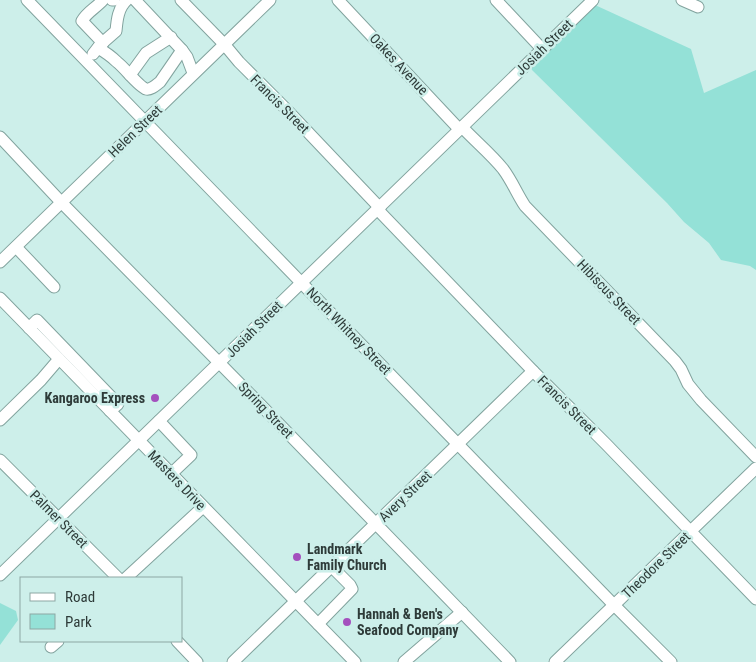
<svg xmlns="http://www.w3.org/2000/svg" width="756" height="662" font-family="'Roboto Condensed',sans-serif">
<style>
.green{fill:#94e1d7}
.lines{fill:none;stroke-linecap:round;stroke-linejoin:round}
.minor-casing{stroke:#82a39e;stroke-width:13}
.minor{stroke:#fff;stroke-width:11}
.poi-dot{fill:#a450be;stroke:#cdefea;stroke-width:2}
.labels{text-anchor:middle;stroke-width:5;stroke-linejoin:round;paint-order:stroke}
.street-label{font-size:14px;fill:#2e3b39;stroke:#cdefea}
.poi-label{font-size:14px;font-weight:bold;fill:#2e3b39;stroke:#cdefea;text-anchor:start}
</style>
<rect width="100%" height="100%" fill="#cdefea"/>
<g class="green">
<path d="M 595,5 L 691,49 L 704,93 L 756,70 L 756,270 L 750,266 L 721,260 L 709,243 L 684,222 L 667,203 L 531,69 Z"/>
<path d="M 0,603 L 16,611 L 18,620 L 0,645 Z"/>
</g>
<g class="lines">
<g class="minor-casing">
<g id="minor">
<path d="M 27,0 L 614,605 L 671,662"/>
<path d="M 112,0 L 114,0"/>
<path d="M 135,0 L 182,50 L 187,57 L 193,73"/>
<path d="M 181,0 L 224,44 L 239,62 L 286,109 L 380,208"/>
<path d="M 338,0 L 459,129"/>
<path d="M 496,0 L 542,49"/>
<path d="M 682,0 L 698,7"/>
<path d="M 103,43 L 82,21 C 87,12 96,8 103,0"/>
<path d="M 98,48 C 105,52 111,56 117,62 C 124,67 139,87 146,89 C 151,90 156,85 160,82 L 182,50"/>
<path d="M 93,54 L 100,45 L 116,31 C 117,20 118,8 127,0"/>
<path d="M 130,75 L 146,53 L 171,37"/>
<path d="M 462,127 C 475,141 491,154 503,169 C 512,181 517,194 525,206 L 675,361 L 681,369 L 688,384 L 701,400 L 756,457"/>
<path d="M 0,137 L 61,202 L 248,392 L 510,662"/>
<path d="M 378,210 L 533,371 L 606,444 L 756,599"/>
<path d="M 16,247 L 54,287"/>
<path d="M 0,262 L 270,0"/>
<path d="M 0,298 L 355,662"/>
<path d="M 29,328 L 37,320 L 118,404 L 110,411"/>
<path d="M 0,420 L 41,380 L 59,359"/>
<path d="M 159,421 L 191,455 L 171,474"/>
<path d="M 0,460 L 118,578"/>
<path d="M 0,575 L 593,0"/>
<path d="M 126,578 L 203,507"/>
<path d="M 318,624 L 352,589 L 350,585 L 332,567"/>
<path d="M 177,641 L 197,662"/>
<path d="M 51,647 L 58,641"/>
<path d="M 233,662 L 533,371"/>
<path d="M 404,662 L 462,612"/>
<path d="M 555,662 L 756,468"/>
</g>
</g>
<use href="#minor" class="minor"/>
</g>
<g class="poi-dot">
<circle cx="155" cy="398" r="5"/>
<circle cx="297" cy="557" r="5"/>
<circle cx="347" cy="622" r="5"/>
</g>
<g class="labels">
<g class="street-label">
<text transform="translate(544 47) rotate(-44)" y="5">Josiah Street</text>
<text transform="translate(399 64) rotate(47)" y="5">Oakes Avenue</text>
<text transform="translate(280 104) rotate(45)" y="5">Francis Street</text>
<text transform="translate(135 131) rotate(-44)" y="5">Helen Street</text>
<text transform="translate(609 292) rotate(46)" y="5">Hibiscus Street</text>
<text transform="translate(254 329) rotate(-45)" y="5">Josiah Street</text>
<text transform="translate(349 331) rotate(46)" y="5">North Whitney Street</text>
<text transform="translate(567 405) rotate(45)" y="5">Francis Street</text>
<text transform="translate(266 410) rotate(46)" y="5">Spring Street</text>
<text transform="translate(177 480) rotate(46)" y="5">Masters Drive</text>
<text transform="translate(405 496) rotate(-44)" y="5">Avery Street</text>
<text transform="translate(59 519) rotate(45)" y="5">Palmer Street</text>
<text transform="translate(656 565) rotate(-44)" y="5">Theodore Street</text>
</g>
<g class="poi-label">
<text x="145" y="403" text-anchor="end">Kangaroo Express</text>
<text x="307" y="554">Landmark<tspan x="307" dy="16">Family Church</tspan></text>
<text x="357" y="619">Hannah &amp; Ben's<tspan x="357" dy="16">Seafood Company</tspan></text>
</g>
</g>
<rect x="20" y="577" width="162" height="65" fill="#cdefea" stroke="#8da7a3"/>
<rect x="30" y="593" width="25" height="8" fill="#ffffff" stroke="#8da7a3"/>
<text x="65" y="602" font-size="15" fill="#2e3b39">Road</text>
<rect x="30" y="614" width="25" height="15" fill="#94e1d7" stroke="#8da7a3"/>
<text x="65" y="627" font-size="15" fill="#2e3b39">Park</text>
</svg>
